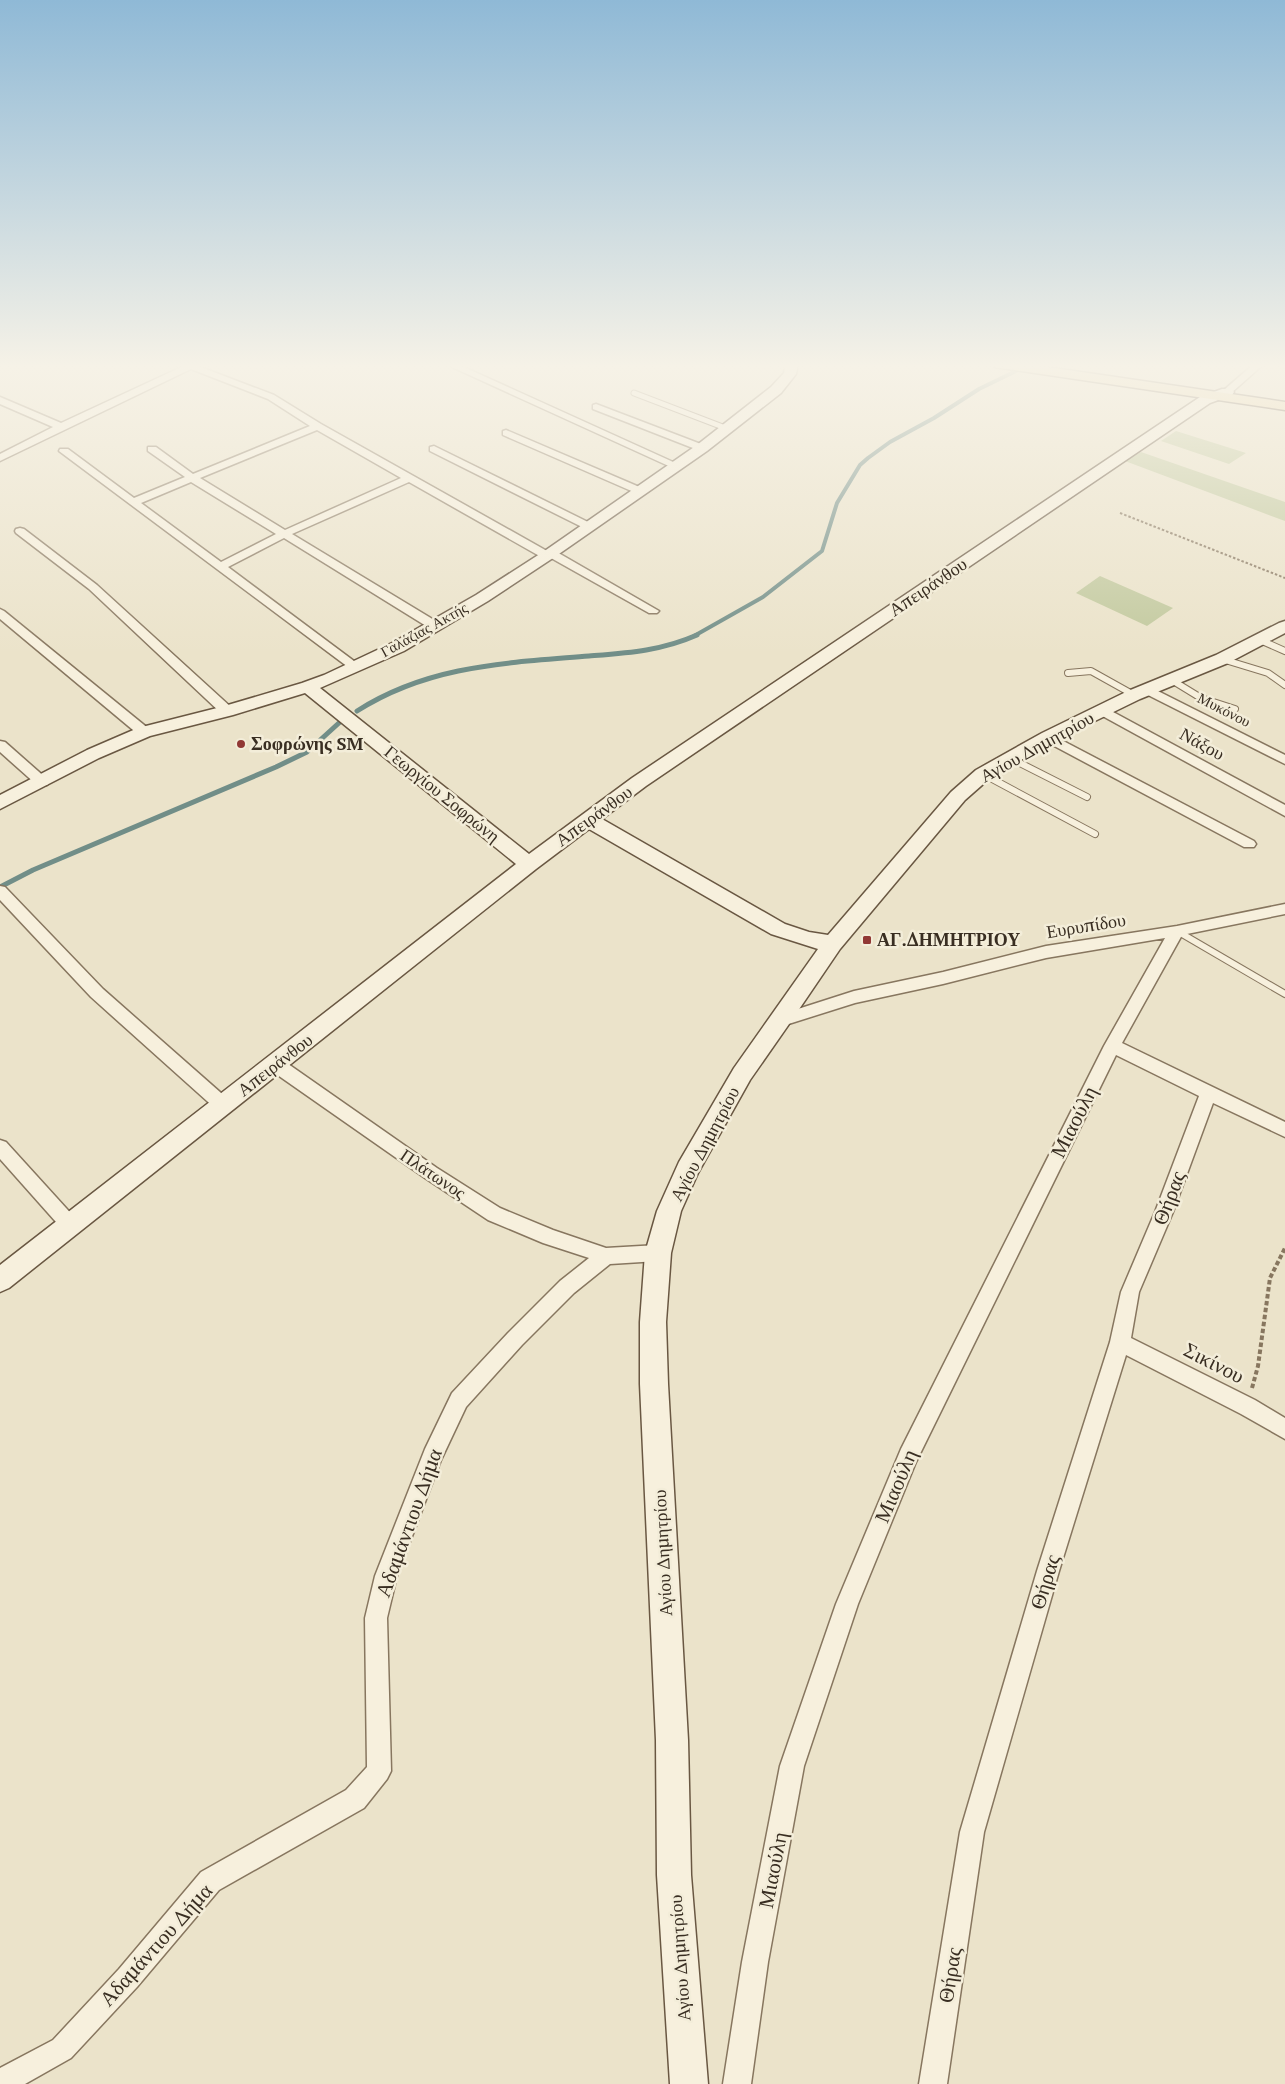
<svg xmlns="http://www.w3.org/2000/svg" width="1285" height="2084" font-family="'PT Serif',serif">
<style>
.green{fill:#c2c99e}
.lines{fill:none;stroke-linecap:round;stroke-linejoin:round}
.stream-far1{stroke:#718e88;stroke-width:4}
.stream{stroke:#718e88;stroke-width:5}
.lane-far1-casing{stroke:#87765f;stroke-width:7}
.lane-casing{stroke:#87765f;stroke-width:8}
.street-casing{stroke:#87765f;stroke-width:3}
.secondary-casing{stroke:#695742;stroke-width:3}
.primary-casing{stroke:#543;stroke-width:3}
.path-far1{stroke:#87765f;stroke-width:2;stroke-dasharray:2.5 2;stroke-linecap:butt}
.path{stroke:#87765f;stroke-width:4;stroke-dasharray:4.5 2.5;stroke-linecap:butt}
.lane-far1{stroke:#f7f0dd;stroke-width:5}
.lane{stroke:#f7f0dd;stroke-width:6}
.street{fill:#f7f0dd;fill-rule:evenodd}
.secondary{fill:#f7f0dd;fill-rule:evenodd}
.primary{fill:#ebd8a6;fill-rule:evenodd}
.poi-dot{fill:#913834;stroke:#f3edd9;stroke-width:2}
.labels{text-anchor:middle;stroke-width:5;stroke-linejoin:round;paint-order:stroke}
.far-street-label{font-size:15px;fill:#392e22;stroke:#f3edd9}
.street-label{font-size:18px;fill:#392e22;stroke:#f3edd9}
.poi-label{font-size:18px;font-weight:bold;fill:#392e22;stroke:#f3edd9;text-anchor:start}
.near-street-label{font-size:21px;fill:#392e22;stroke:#f3edd9}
</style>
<rect width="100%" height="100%" fill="#ebe3ca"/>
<g class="green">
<path d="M 1176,431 L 1246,453 L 1229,464 L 1161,441 Z"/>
<path d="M 1141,452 L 1285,502 L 1285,521 L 1125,461 Z"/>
<path d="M 1100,576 L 1173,608 L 1147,626 L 1076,593 Z"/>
</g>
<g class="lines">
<path class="stream-far1" d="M 694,636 L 763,597 L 822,551 L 837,503 L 860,465 L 868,458 L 890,442 L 934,418 L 979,389 L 1016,371"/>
<g class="stream">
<path d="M 357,711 C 429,665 506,663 589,656 C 627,653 661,651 697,635"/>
<path d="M 0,887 L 33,870 L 276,767 L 307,752 L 340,722"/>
</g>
<g class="lane-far1-casing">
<path id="lane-far1" d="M 634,393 L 728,429"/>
</g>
<g class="lane-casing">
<g id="lane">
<path d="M 1260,640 L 1285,651"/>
<path d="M 1222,659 L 1268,673 L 1285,685"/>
<path d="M 1068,673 L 1091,671 L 1134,695"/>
<path d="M 1170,679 L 1201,698 L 1235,709"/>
<path d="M 1010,758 L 1087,797"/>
<path d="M 983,774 L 1095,834"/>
<path d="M 1177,931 L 1285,994"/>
</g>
</g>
<g class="street-casing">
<g id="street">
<path d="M 190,363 L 201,363 L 198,366 L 274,395 L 321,424 L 547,551 L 555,551 L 659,611 L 657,613 L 649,613 L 551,558 L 543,558 L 409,482 L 292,534 L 439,623 L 441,626 L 439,629 L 431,629 L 284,538 L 228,567 L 362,667 L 356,671 L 352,670 L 59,451 L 60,449 L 68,449 L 134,498 L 185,477 L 148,451 L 148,447 L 156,447 L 193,474 L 310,426 L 268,399 L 191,369 L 0,461 L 0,454 L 53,427 L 0,404 L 0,397 L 61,423 ZM 317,430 L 401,478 L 285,530 L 200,478 ZM 191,482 L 276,534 L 221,562 L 141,503 Z"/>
<path d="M 443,363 L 455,363 L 682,466 L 681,468 L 673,468 Z"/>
<path d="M 1255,363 L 1265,363 L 1230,394 L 1224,394 L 1224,390 Z"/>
<path d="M 596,404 L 706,446 L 707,448 L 702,451 L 698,450 L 593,409 L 593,405 Z"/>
<path d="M 506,430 L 644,489 L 645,491 L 640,494 L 636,493 L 503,435 L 503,431 Z"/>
<path d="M 434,446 L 592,524 L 593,526 L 588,529 L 584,528 L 430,451 L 430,447 Z"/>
<path d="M 20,528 L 24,529 L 97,585 L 232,708 L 233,711 L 232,714 L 222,714 L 89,589 L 16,533 L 15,531 L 16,529 Z"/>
<path d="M 0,609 L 4,611 L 149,729 L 151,732 L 149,735 L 139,735 L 0,619 Z"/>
<path d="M 1148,686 L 1285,755 L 1285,764 L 1144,693 L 1142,690 L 1144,687 Z"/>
<path d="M 1102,706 L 1285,805 L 1285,816 L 1097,713 L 1096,710 Z"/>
<path d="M 1048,733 L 1254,841 L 1256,844 L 1254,847 L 1244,847 L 1043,740 L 1041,737 Z"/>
<path d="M 0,741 L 5,742 L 47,779 L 49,782 L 47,785 L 37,785 L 0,752 Z"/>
<path d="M 0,886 L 5,887 L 103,989 L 229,1100 L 231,1105 L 229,1110 L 223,1112 L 217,1110 L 91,997 L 0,900 Z"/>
<path d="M 1285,904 L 1285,914 L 1182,935 L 1122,1043 L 1285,1122 L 1285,1137 L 1213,1103 L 1173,1212 L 1139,1292 L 1131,1338 L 1255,1400 L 1285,1418 L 1285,1439 L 1241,1414 L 1126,1355 L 1059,1571 L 984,1832 L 947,2084 L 919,2084 L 960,1832 L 1037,1571 L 1110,1342 L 1121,1292 L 1155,1212 L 1199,1096 L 1116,1055 L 916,1462 L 858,1604 L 804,1766 L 768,1962 L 751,2084 L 723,2084 L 742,1962 L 780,1766 L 836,1604 L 901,1449 L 1104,1046 L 1165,938 L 1046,958 L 943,984 L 855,1003 L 779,1027 L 773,1025 L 771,1021 L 773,1017 L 854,991 L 943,972 L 1046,946 L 1177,926 Z"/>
<path d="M 275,1058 L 281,1059 L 437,1168 L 500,1208 L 553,1230 L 606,1248 L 658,1245 L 665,1247 L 667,1253 L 665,1259 L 658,1261 L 610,1264 L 574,1293 L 522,1345 L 466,1407 L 441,1460 L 397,1576 L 387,1618 L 391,1771 L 387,1779 L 364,1808 L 219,1890 L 137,1987 L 71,2058 L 25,2084 L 0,2084 L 0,2068 L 53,2040 L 119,1969 L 201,1872 L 346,1790 L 367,1767 L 365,1618 L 375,1576 L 425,1449 L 452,1393 L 508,1333 L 560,1281 L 589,1258 L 543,1243 L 488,1220 L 425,1178 L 269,1069 L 267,1064 L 269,1059 Z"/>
<path d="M 0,1140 L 6,1142 L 76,1219 L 79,1225 L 76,1231 L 70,1233 L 64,1231 L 0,1159 Z"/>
</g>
</g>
<g class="secondary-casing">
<path id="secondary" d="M 786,363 L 798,363 L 796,374 L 781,393 L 707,451 L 556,556 L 488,601 L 404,651 L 320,688 L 529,854 L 632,778 L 1200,397 L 1222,389 L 1232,389 L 1234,392 L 1232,395 L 1210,403 L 646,786 L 602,819 L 785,924 L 809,932 L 828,935 L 951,792 L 976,770 L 1042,733 L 1128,691 L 1216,655 L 1279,623 L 1285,621 L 1285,633 L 1228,663 L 1140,699 L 1054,741 L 990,778 L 965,800 L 840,949 L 787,1027 L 750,1080 L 698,1173 L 681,1211 L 671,1253 L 666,1322 L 668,1384 L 688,1740 L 691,1875 L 708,2084 L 670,2084 L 657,1875 L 656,1740 L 640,1384 L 640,1322 L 645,1253 L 657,1211 L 679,1162 L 734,1068 L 818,949 L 771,934 L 589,829 L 536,869 L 9,1288 L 0,1292 L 0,1265 L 516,864 L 305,693 L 233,715 L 150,736 L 99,758 L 0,809 L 0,795 L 87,750 L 138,728 L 221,707 L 302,683 L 324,675 L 392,643 L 476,595 L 546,550 L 697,445 L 771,387 L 784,373 Z"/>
</g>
<g class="primary-casing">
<path id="primary" d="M 987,363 L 1020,363 L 1285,402 L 1285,410 L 994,367 Z"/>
</g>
<path class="path-far1" d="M 1120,513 L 1285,578"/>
<path class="path" d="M 1252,1388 L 1258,1366 L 1270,1278 L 1285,1248"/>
<use href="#lane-far1" class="lane-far1"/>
<use href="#lane" class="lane"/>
<use href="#street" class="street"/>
<use href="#secondary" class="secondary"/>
<use href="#primary" class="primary"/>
</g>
<linearGradient id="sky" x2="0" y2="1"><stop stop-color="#8fb9d6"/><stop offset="0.56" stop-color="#f6f2e7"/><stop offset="1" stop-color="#f6f2e7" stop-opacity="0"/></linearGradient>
<rect width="1285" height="654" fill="url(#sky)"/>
<g class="poi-dot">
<circle cx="241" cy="744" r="5"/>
<rect x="862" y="935" width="10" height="10" rx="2.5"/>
</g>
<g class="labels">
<g class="far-street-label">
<text transform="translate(424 630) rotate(-29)" y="5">Γαλάζιας Ακτής</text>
<text transform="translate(1224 710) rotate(27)" y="5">Μυκόνου</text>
</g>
<g class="street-label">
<text transform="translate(928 587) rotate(-34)" y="6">Απειράνθου</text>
<text transform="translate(1202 744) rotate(29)" y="6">Νάξου</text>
<text transform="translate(1037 747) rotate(-29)" y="6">Αγίου Δημητρίου</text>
<text transform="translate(442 794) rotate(39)" y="6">Γεωργίου Σοφρώνη</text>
<text transform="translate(594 816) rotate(-36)" y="6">Απειράνθου</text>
<text transform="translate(1086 926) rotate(-9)" y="6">Ευρυπίδου</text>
<text transform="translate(275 1065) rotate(-38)" y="6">Απειράνθου</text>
<text transform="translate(705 1144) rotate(-62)" y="6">Αγίου Δημητρίου</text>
<text transform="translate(433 1174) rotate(34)" y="6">Πλάτωνος</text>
<text transform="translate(663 1553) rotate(-93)" y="6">Αγίου Δημητρίου</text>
<text transform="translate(680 1958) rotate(-94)" y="6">Αγίου Δημητρίου</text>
</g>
<g class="poi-label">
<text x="251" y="750">Σοφρώνης SM</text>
<text x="877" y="946">ΑΓ.ΔΗΜΗΤΡΙΟΥ</text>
</g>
<g class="near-street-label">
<text transform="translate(1074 1122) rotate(-63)" y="7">Μιαούλη</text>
<text transform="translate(1169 1198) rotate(-69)" y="7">Θήρας</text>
<text transform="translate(1214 1363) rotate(27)" y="7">Σικίνου</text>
<text transform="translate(896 1486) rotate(-67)" y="7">Μιαούλη</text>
<text transform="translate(409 1523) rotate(-70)" y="7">Αδαμάντιου Δήμα</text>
<text transform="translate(1045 1582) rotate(-73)" y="7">Θήρας</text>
<text transform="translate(773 1870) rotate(-79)" y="7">Μιαούλη</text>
<text transform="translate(156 1945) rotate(-48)" y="7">Αδαμάντιου Δήμα</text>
<text transform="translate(950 1975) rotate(-81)" y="7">Θήρας</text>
</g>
</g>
</svg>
